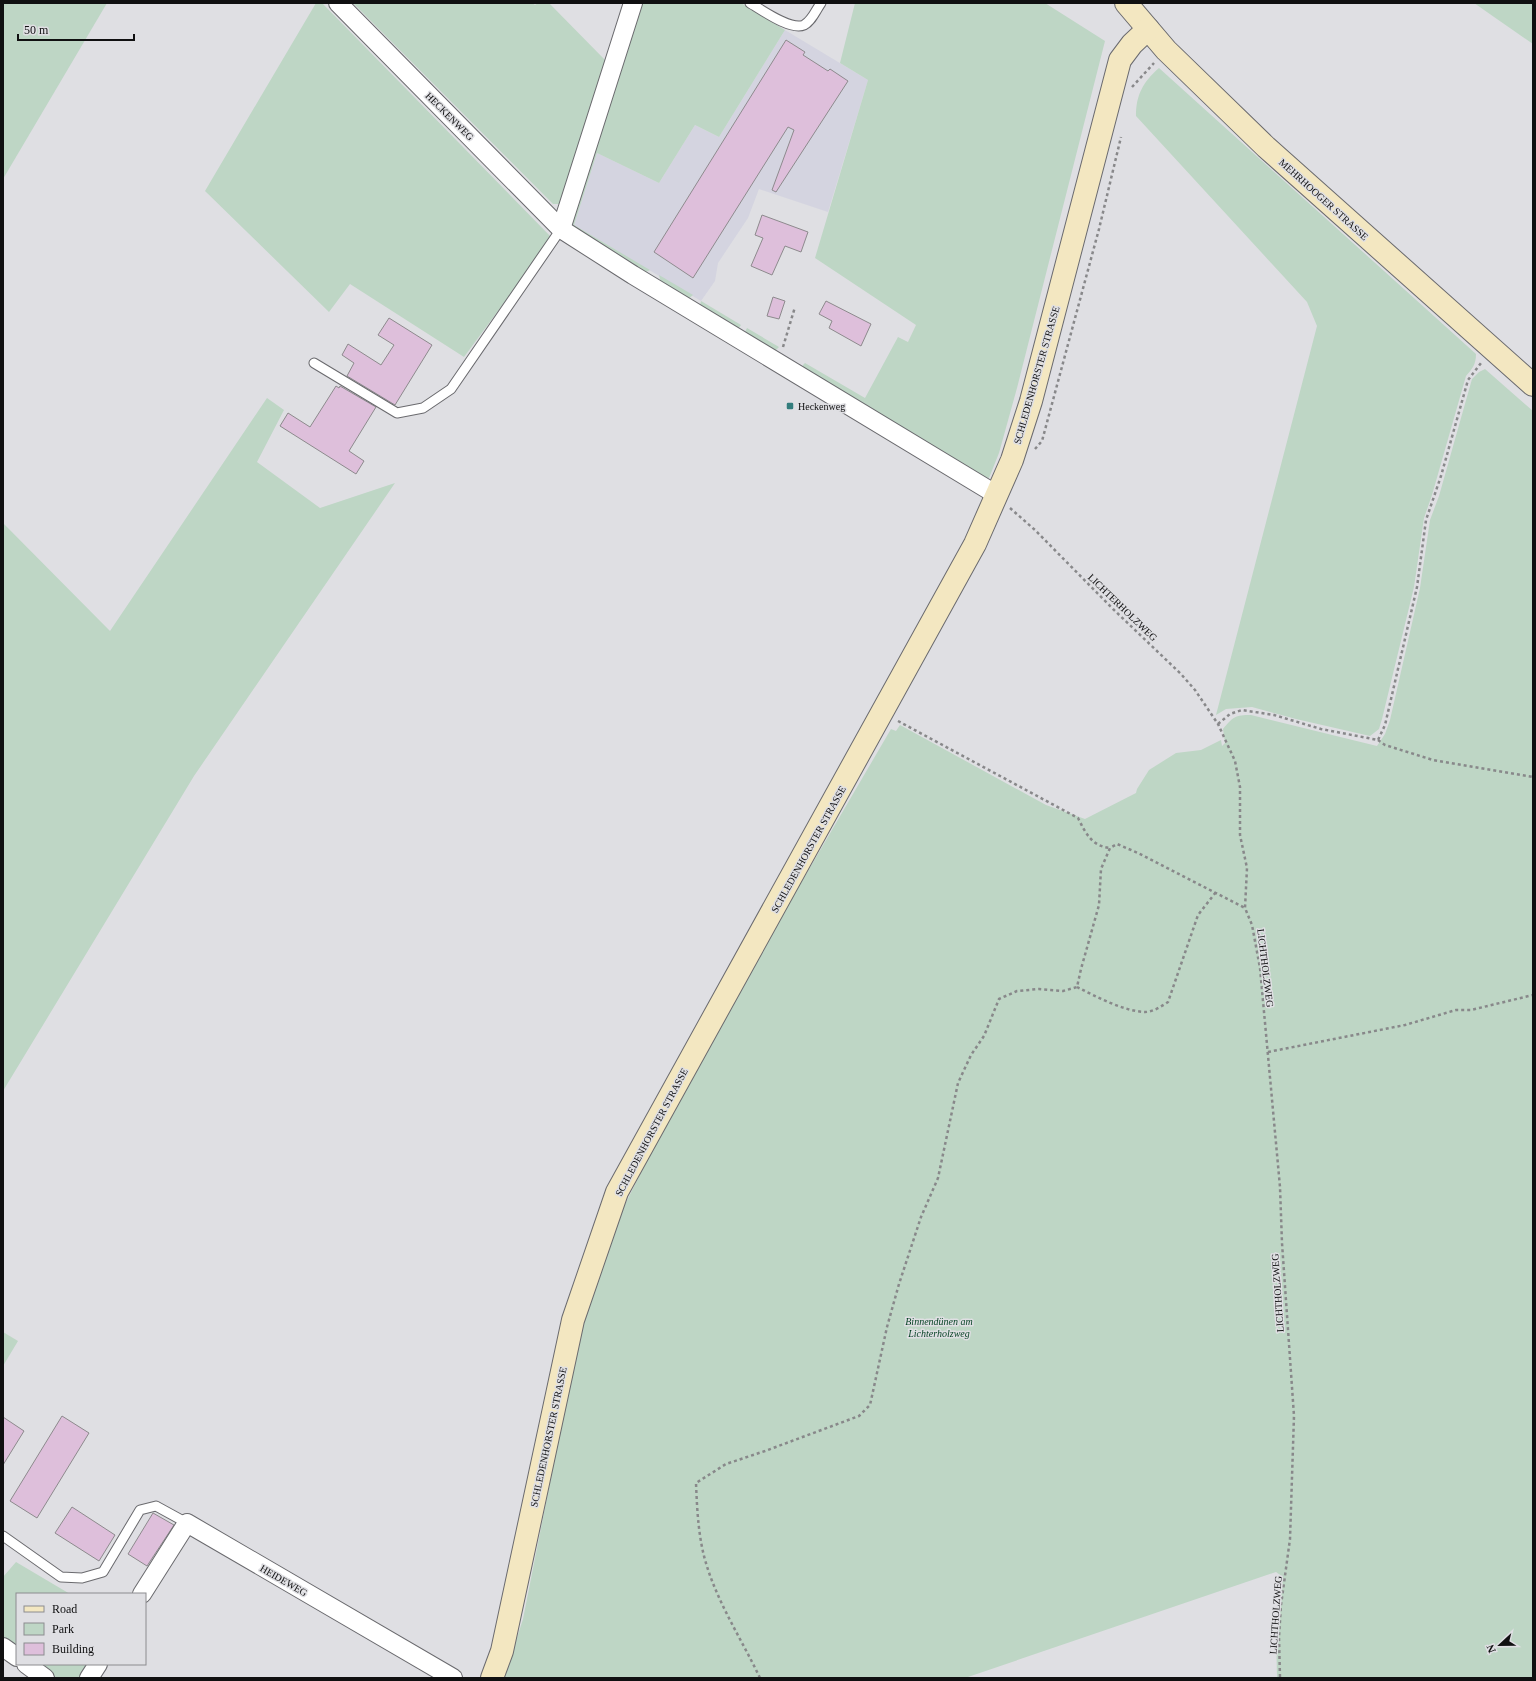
<svg xmlns="http://www.w3.org/2000/svg" width="1536" height="1681" font-family="'Times New Roman',serif">
<style>
.built{fill:#d4d4e0}
.green{fill:#bed6c5}
.building{fill:#debfdb;stroke:#8d8a8d}
.lines{fill:none;stroke-linecap:round;stroke-linejoin:round}
.lane-casing{stroke:#6a6a6e;stroke-width:11}
.street-casing{stroke:#6a6a6e;stroke-width:20}
.secondary-casing{stroke:#6a6a6e;stroke-width:24}
.path{stroke:#88888a;stroke-width:2.5;stroke-dasharray:3 3;stroke-linecap:butt}
.lane{stroke:#fff;stroke-width:9}
.street{stroke:#fff;stroke-width:18}
.secondary{stroke:#f3e7c1;stroke-width:22}
.poi-dot{fill:#337d7d;stroke:#dfdfe3;stroke-width:1.5}
.labels{text-anchor:middle;stroke-width:3;stroke-linejoin:round;paint-order:stroke}
.street-label{font-size:10px;fill:#101011;stroke:#dfdfe3}
.poi-label{font-size:10px;fill:#101011;stroke:#dfdfe3;text-anchor:start}
.park-label{font-size:10px;font-style:italic;fill:#003f20;stroke:#dfdfe3}
</style>
<rect width="100%" height="100%" fill="#dfdfe3"/>
<path class="built" d="M 785,30 L 868,80 L 828,212 L 759,189 L 748,218 L 718,263 L 715,281 L 701,301 L 574,225 L 597,153 L 659,183 L 695,125 L 719,137 Z"/>
<g class="green">
<path d="M 3,3 L 107,3 L 3,179 Z"/>
<path d="M 316,3 L 322,3 L 552,238 L 464,357 L 350,284 L 329,312 L 205,191 Z"/>
<path d="M 353,3 L 532,3 L 535,5 L 538,3 L 549,3 L 607,62 L 563,204 L 553,204 Z"/>
<path d="M 636,3 L 741,3 L 785,30 L 719,137 L 695,125 L 659,183 L 597,153 L 574,225 L 650,270 L 642,274 L 573,233 L 569,222 Z"/>
<path d="M 855,3 L 1045,3 L 1105,41 L 1017,388 L 999,453 L 989,478 L 982,477 L 803,370 L 803,365 L 805,363 L 865,398 L 898,337 L 908,342 L 916,325 L 815,258 L 868,80 L 840,63 Z"/>
<path d="M 1474,3 L 1533,3 L 1533,44 Z"/>
<path d="M 1159,68 L 1476,354 C 1476,365 1472,369 1466,376 L 1432,495 L 1424,518 L 1414,587 L 1382,719 L 1379,729 L 1370,736 L 1296,719 L 1252,707 L 1226,709 L 1216,715 L 1317,326 L 1307,302 L 1136,116 C 1136,95 1143,82 1159,68 Z"/>
<path d="M 659,275 L 693,295 L 686,301 L 662,287 Z"/>
<path d="M 701,301 L 741,325 L 736,332 L 699,309 Z"/>
<path d="M 747,328 L 779,347 L 775,351 L 745,332 Z"/>
<path d="M 1485,369 L 1533,411 L 1533,1678 L 1277,1678 L 1276,1630 L 1283,1577 L 1276,1572 L 965,1678 L 504,1678 L 523,1619 L 573,1366 L 596,1277 L 612,1230 L 656,1143 L 784,912 L 891,729 L 896,731 L 900,725 L 1046,805 L 1085,819 L 1136,793 L 1137,789 L 1149,770 L 1176,753 L 1201,750 L 1221,740 L 1222,746 L 1225,743 L 1223,729 C 1233,717 1235,715 1251,715 L 1377,746 L 1385,734 L 1390,720 L 1420,588 L 1430,520 L 1439,496 L 1472,379 L 1479,372 Z"/>
<path d="M 267,398 L 284,410 L 257,462 L 320,508 L 395,483 L 194,776 L 3,1091 L 3,523 L 110,631 Z"/>
<path d="M 3,1332 L 18,1341 L 3,1366 Z"/>
<path d="M 16,1562 L 70,1594 L 17,1594 L 17,1649 L 3,1638 L 3,1577 Z"/>
<path d="M 37,1664 L 89,1664 L 80,1678 L 56,1678 Z"/>
</g>
<g class="building">
<path d="M 786,40 L 805,52 L 803,55 L 828,71 L 830,69 L 848,81 L 776,192 L 772,190 L 794,130 L 788,127 L 693,278 L 654,252 Z"/>
<path d="M 762,215 L 808,232 L 801,252 L 785,246 L 772,275 L 751,266 L 763,238 L 755,235 Z"/>
<path d="M 773,297 L 785,301 L 779,319 L 767,316 Z"/>
<path d="M 826,301 L 871,324 L 861,346 L 829,328 L 832,321 L 819,314 Z"/>
<path d="M 389,318 L 432,345 L 395,405 L 347,376 L 354,363 L 342,355 L 348,344 L 381,365 L 394,345 L 378,335 Z"/>
<path d="M 336,386 L 339,388 L 340,386 L 376,407 L 349,451 L 364,461 L 356,474 L 280,426 L 288,413 L 310,427 Z"/>
<path d="M 62,1416 L 89,1433 L 37,1518 L 10,1501 Z"/>
<path d="M 3,1417 L 24,1431 L 3,1465 Z"/>
<path d="M 72,1507 L 115,1535 L 99,1561 L 55,1533 Z"/>
<path d="M 153,1513 L 174,1525 L 147,1566 L 128,1554 Z"/>
</g>
<g class="lines">
<g class="lane-casing">
<g id="lane">
<path d="M 750,3 C 762,10 791,31 804,25 C 812,21 816,10 821,3"/>
<path d="M 314,363 L 397,413 L 423,408 L 451,389 L 561,229"/>
<path d="M 3,1536 L 61,1577 L 82,1578 L 103,1572 L 140,1510 L 156,1506 L 187,1523"/>
</g>
</g>
<g class="street-casing">
<g id="street">
<path d="M 338,3 L 561,229 L 633,275 L 997,495"/>
<path d="M 561,229 L 633,3"/>
<path d="M 142,1594 L 187,1523 L 453,1678"/>
<path d="M 3,1647 L 17,1657"/>
<path d="M 26,1664 L 45,1678"/>
<path d="M 89,1678 L 98,1664"/>
</g>
</g>
<g class="secondary-casing">
<g id="secondary">
<path d="M 1126,3 L 1166,50 L 1266,147 L 1533,385"/>
<path d="M 492,1678 L 502,1651 L 573,1320 L 617,1192 L 975,544 L 1012,460 L 1031,401 L 1120,60 L 1132,44 L 1148,29"/>
</g>
</g>
<g class="path">
<path d="M 1132,87 L 1154,63"/>
<path d="M 783,347 L 795,307"/>
<path d="M 1035,449 L 1042,441 L 1099,229 L 1121,137"/>
<path d="M 1010,508 L 1035,530 L 1113,609 L 1181,674 L 1195,690 L 1218,724 L 1235,761 L 1240,787 L 1240,835 L 1247,868 L 1245,908 L 1252,925 L 1260,968 L 1280,1187 L 1282,1243 L 1294,1416 L 1290,1539 L 1281,1605 L 1279,1637 L 1280,1678"/>
<path d="M 898,721 L 1078,818 C 1086,834 1092,846 1110,848"/>
<path d="M 1218,724 L 1230,714 L 1242,710 L 1274,715 L 1321,729 L 1378,740 L 1385,725 L 1417,587 L 1426,520 L 1441,476 L 1468,380 L 1481,363"/>
<path d="M 1378,740 L 1385,745 L 1433,760 L 1533,777"/>
<path d="M 1077,987 C 1097,997 1123,1011 1145,1012 C 1153,1012 1162,1006 1168,1002 L 1198,915 L 1216,892"/>
<path d="M 1268,1052 L 1405,1025 L 1456,1010 L 1471,1010 L 1533,995"/>
<path d="M 760,1678 C 741,1638 715,1599 704,1556 C 698,1532 697,1507 696,1483 L 726,1464 L 765,1451 L 859,1416 L 870,1405 L 887,1327 L 899,1284 L 921,1217 L 938,1178 L 958,1083 L 971,1055 L 984,1036 L 999,999 L 1017,991 L 1039,989 L 1063,991 L 1077,987 L 1081,969 L 1099,905 L 1101,869 L 1110,848 L 1117,844 L 1138,853 L 1245,908"/>
</g>
<use href="#lane" class="lane"/>
<use href="#street" class="street"/>
<use href="#secondary" class="secondary"/>
</g>
<rect class="poi-dot" x="786" y="402" width="8" height="8" rx="2"/>
<g class="labels">
<g class="street-label">
<text transform="translate(450 116) rotate(45)" y="4">HECKENWEG</text>
<text transform="translate(1324 199) rotate(42)" y="4">MEHRHOOGER STRASSE</text>
<text transform="translate(1036 375) rotate(-74)" y="4">SCHLEDENHORSTER STRASSE</text>
<text transform="translate(1123 607) rotate(44)" y="4">LICHTERHOLZWEG</text>
<text transform="translate(808 849) rotate(-61)" y="4">SCHLEDENHORSTER STRASSE</text>
<text transform="translate(1266 968) rotate(83)" y="4">LICHTHOLZWEG</text>
<text transform="translate(651 1132) rotate(-62)" y="4">SCHLEDENHORSTER STRASSE</text>
<text transform="translate(1277 1293) rotate(-94)" y="4">LICHTHOLZWEG</text>
<text transform="translate(548 1437) rotate(-78)" y="4">SCHLEDENHORSTER STRASSE</text>
<text transform="translate(284 1580) rotate(30)" y="4">HEIDEWEG</text>
<text transform="translate(1275 1615) rotate(-86)" y="4">LICHTHOLZWEG</text>
</g>
<g class="poi-label">
<text x="798" y="410">Heckenweg</text>
</g>
<g class="park-label">
<text x="939" y="1325">Binnendünen am<tspan x="939" dy="12">Lichterholzweg</tspan></text>
</g>
</g>
<rect width="1536" height="1681" fill="none" stroke="#101011" stroke-width="8"/>
<rect x="16" y="1593" width="130" height="72" fill="#dfdfe3" stroke="#8c8c8f"/>
<rect x="24" y="1606" width="20" height="6" fill="#f3e7c1" stroke="#8c8c8f"/>
<text x="52" y="1613" font-size="12" fill="#101011">Road</text>
<rect x="24" y="1623" width="20" height="12" fill="#bed6c5" stroke="#8c8c8f"/>
<text x="52" y="1633" font-size="12" fill="#101011">Park</text>
<rect x="24" y="1643" width="20" height="12" fill="#debfdb" stroke="#8c8c8f"/>
<text x="52" y="1653" font-size="12" fill="#101011">Building</text>
<g transform="translate(1500 1645) rotate(248)" stroke="#dfdfe3" stroke-width="3" paint-order="stroke">
<path d="M0-3L7 15L0 10L-7 15Z" fill="#101011"/>
<text y="-6" font-size="11" font-weight="bold" text-anchor="middle" fill="#101011">N</text>
</g>
<path d="M18 34v6h116v-6" fill="none" stroke="#101011" stroke-width="2"/>
<text x="24" y="34" font-size="12" fill="#101011" stroke="#dfdfe3" stroke-width="3" paint-order="stroke">50 m</text>
</svg>
